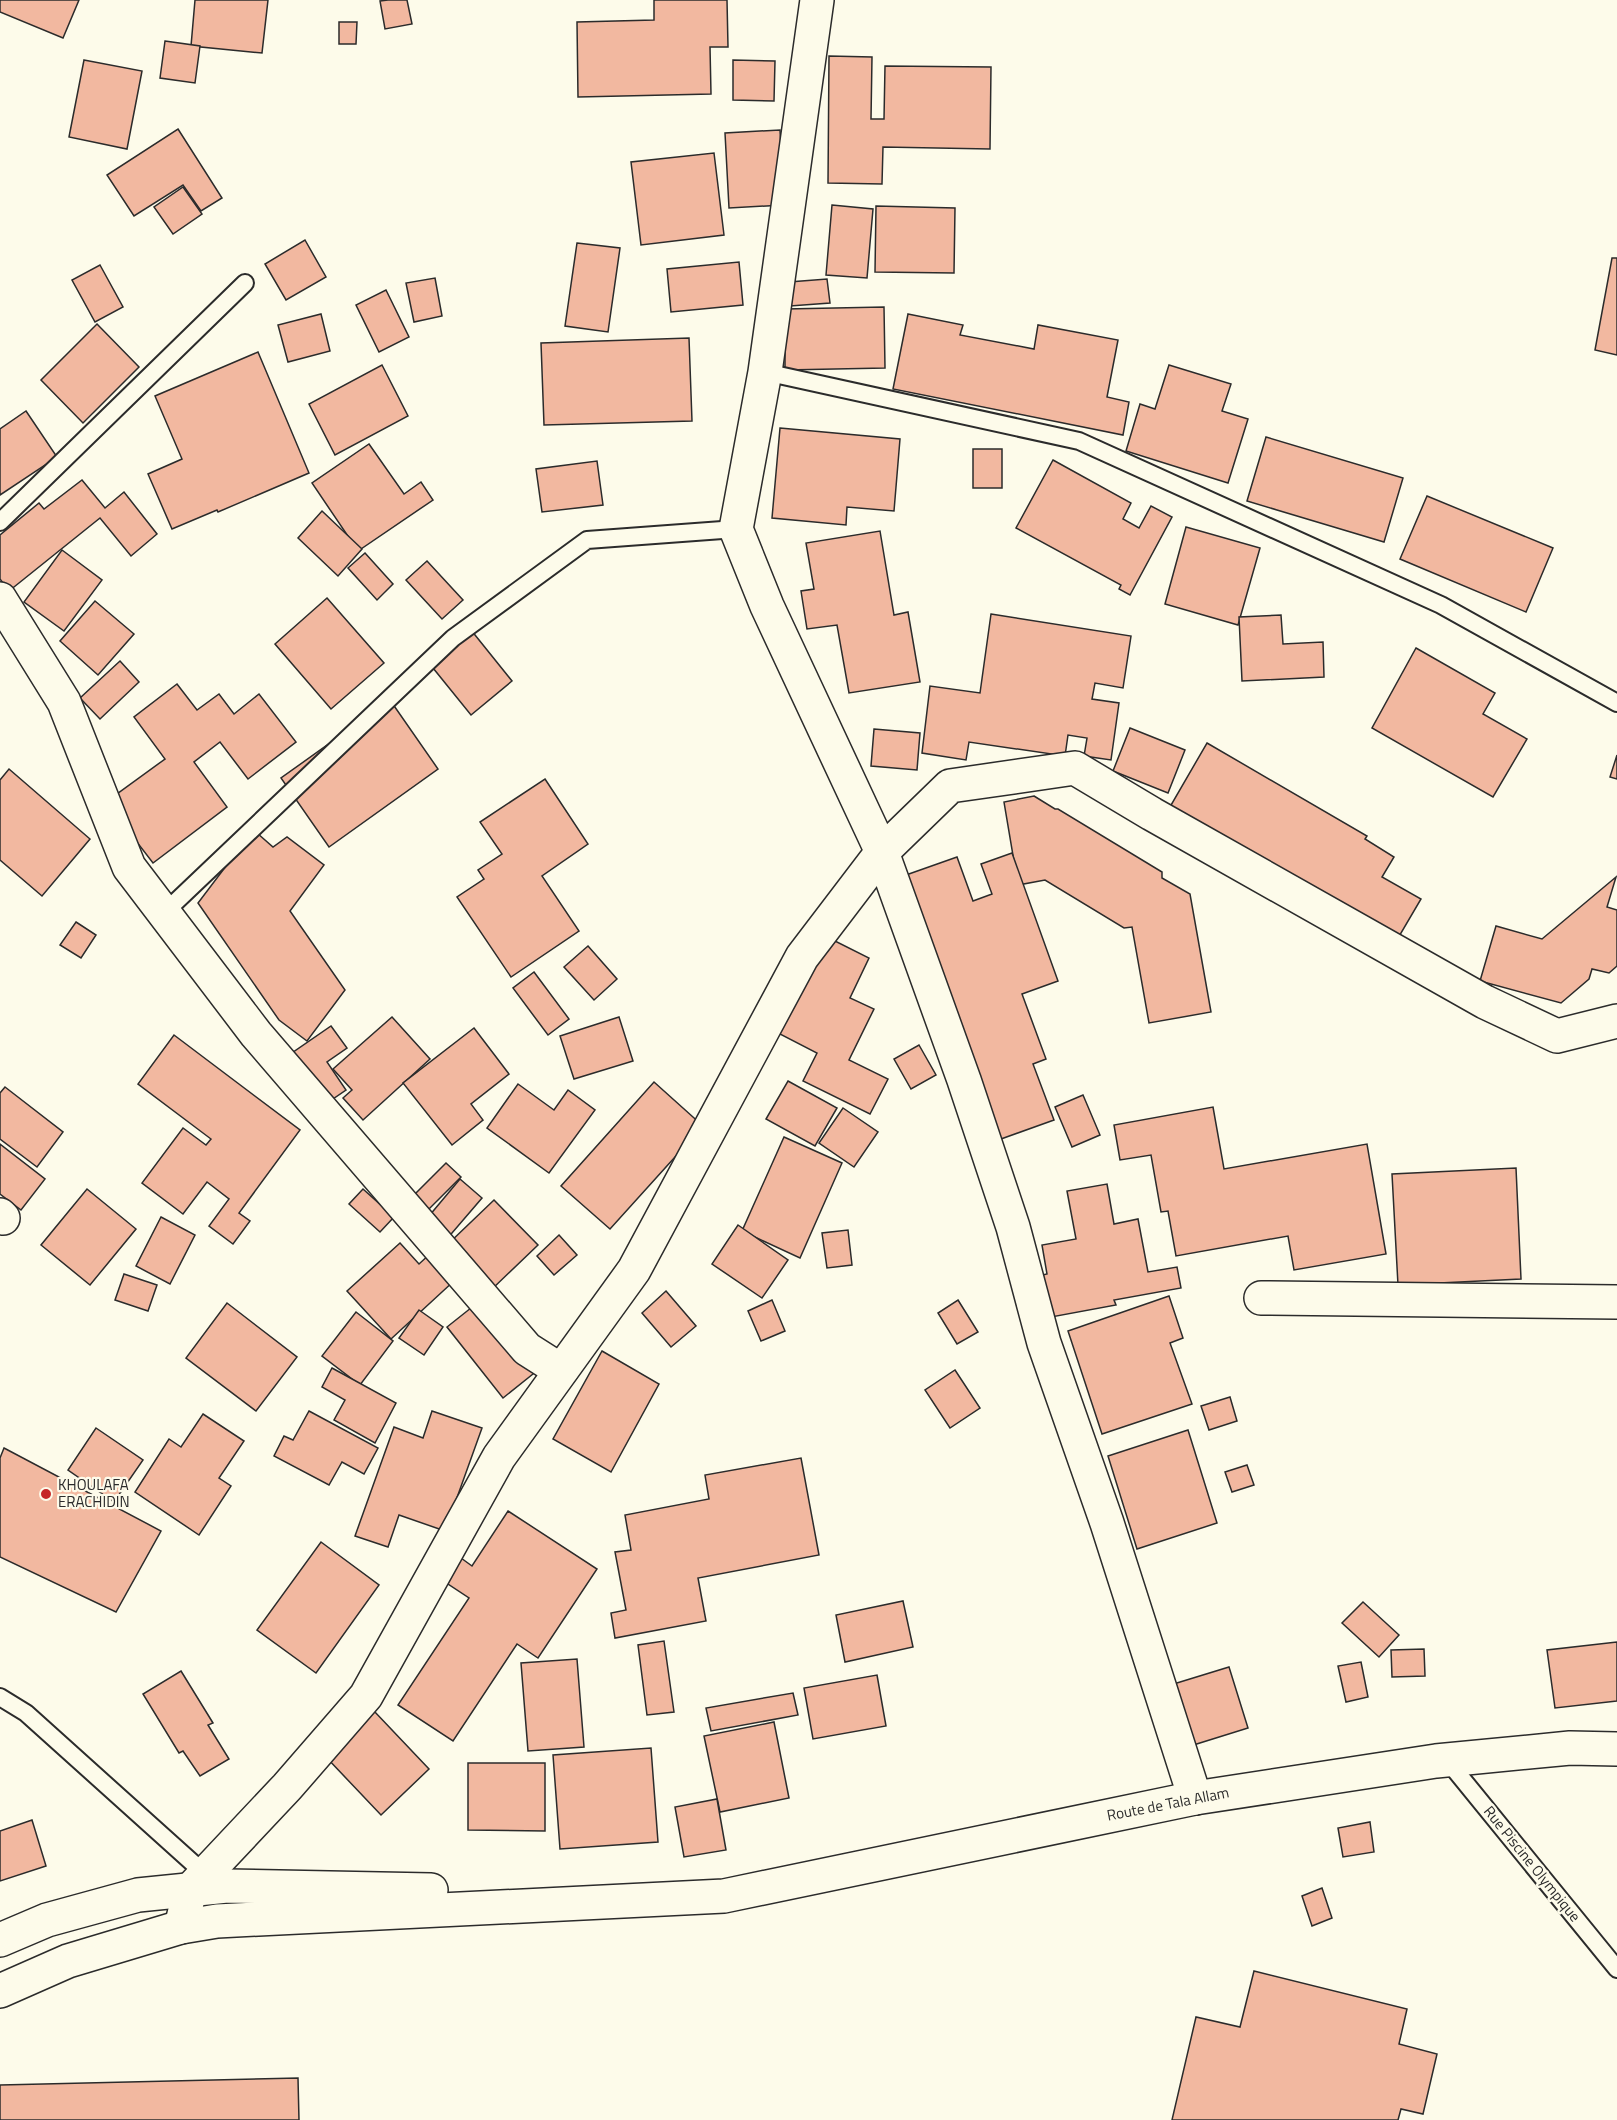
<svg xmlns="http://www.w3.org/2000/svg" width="1617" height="2120" font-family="'Titillium Web',sans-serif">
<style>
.building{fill:#f2b8a0;stroke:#2b2b2b;stroke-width:1.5}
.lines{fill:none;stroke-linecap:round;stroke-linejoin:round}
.service-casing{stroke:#2b2b2b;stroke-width:20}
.minor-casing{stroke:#2b2b2b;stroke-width:36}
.secondary-casing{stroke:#2b2b2b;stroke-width:36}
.service{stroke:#fdfbea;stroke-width:16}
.minor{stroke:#fdfbea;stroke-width:33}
.secondary{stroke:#fdfbea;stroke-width:33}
.poi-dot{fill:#c62828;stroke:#fdfbea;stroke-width:2}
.labels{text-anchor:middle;stroke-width:4.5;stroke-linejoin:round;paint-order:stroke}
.poi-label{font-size:15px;fill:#2b2b2b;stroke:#fdfbea;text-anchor:start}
.street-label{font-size:15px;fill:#2b2b2b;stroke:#fdfbea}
</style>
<rect width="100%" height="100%" fill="#fdfbea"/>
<g class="building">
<path d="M 0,0 L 79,0 L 63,38 L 0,12 Z"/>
<path d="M 195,0 L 268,0 L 262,53 L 191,46 Z"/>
<path d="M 388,0 L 407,0 L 412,24 L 385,29 L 380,1 Z"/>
<path d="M 654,0 L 727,0 L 728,47 L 710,47 L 711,94 L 578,97 L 577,22 L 654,20 Z"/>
<path d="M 339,22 L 357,22 L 356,44 L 339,44 Z"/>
<path d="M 165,41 L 200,46 L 195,83 L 160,78 Z"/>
<path d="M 829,56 L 872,57 L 871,119 L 884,119 L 885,66 L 991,67 L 990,149 L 883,147 L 882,184 L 828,183 Z"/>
<path d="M 84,60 L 142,71 L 127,149 L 69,137 Z"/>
<path d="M 733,60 L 775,61 L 774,101 L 733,100 Z"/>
<path d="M 178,129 L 222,198 L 201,211 L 183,185 L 134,216 L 107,175 Z"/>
<path d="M 780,130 L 784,205 L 729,208 L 725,133 Z"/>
<path d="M 714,153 L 724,235 L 641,245 L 631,162 Z"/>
<path d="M 183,187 L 202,214 L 173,234 L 154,207 Z"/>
<path d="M 832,205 L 873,209 L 867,278 L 826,275 Z"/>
<path d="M 876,206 L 955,208 L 954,273 L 875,272 Z"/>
<path d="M 305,240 L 326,277 L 286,300 L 265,264 Z"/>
<path d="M 577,243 L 620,248 L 608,332 L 565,326 Z"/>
<path d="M 1612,258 L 1617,258 L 1617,355 L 1595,350 Z"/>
<path d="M 739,262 L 743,305 L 671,312 L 667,269 Z"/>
<path d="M 100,265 L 123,307 L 95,322 L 72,280 Z"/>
<path d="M 435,278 L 442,316 L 414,322 L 406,283 Z"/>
<path d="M 827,279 L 830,303 L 790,306 L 789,282 Z"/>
<path d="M 386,290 L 409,337 L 379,352 L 356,305 Z"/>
<path d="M 884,307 L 885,368 L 785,370 L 785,309 Z"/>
<path d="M 321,314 L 330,351 L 288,362 L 278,325 Z"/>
<path d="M 908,314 L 963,325 L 960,335 L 1034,349 L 1038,325 L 1118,340 L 1107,397 L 1129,402 L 1123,435 L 893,389 Z"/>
<path d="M 97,324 L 139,367 L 83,423 L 41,380 Z"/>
<path d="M 689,338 L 692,421 L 544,425 L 541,343 Z"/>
<path d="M 258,352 L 309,473 L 218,512 L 217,510 L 172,529 L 148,474 L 182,459 L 155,396 Z"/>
<path d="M 382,365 L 408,416 L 335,455 L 309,404 Z"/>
<path d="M 1169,365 L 1231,384 L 1222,411 L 1248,419 L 1228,483 L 1126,451 L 1140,404 L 1155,409 Z"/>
<path d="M 26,411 L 57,457 L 0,495 L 0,429 Z"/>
<path d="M 780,428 L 900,439 L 894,511 L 847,507 L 846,525 L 772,518 Z"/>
<path d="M 1266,437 L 1403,478 L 1384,542 L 1247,501 Z"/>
<path d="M 369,444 L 404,494 L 421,482 L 433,500 L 358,551 L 312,483 Z"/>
<rect x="973" y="449" width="29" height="39"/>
<path d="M 1053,460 L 1131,503 L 1123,519 L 1139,528 L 1151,506 L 1172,517 L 1130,595 L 1119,589 L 1121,585 L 1016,528 Z"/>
<path d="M 597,461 L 603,505 L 542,512 L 536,469 Z"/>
<path d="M 82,480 L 105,508 L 124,492 L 157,534 L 131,556 L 100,518 L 9,591 L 0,579 L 0,535 L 39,503 L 44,509 Z"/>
<path d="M 1427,496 L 1553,548 L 1526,612 L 1400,559 Z"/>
<path d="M 322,511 L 362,549 L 338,576 L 298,538 Z"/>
<path d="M 1186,527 L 1260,548 L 1238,625 L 1165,604 Z"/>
<path d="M 880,531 L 894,615 L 908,612 L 920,682 L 849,693 L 837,625 L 807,629 L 801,591 L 814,589 L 806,543 Z"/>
<path d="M 62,550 L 102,580 L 64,631 L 24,602 Z"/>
<path d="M 365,553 L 393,584 L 377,600 L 348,568 Z"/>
<path d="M 427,561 L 463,600 L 442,619 L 406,580 Z"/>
<path d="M 327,598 L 384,663 L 331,709 L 275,644 Z"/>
<path d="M 95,601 L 134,634 L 98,675 L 60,641 Z"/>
<path d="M 991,614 L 1131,636 L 1123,688 L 1095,683 L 1092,699 L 1119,703 L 1111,760 L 1084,756 L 1087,738 L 1068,735 L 1065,756 L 969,742 L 966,760 L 922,753 L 930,686 L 980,693 Z"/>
<path d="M 1281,615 L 1283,644 L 1323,642 L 1324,677 L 1242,681 L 1239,617 Z"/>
<path d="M 471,630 L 512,681 L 471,715 L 429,663 Z"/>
<path d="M 1416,648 L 1495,693 L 1483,714 L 1527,739 L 1493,797 L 1372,728 Z"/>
<path d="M 120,661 L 139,682 L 100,719 L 80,698 Z"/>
<path d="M 177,684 L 197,710 L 219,694 L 234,714 L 259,694 L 296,742 L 248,779 L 220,742 L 194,762 L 227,807 L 153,863 L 106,802 L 165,759 L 134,717 Z"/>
<path d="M 390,700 L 438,769 L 329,847 L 281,778 Z"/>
<path d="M 1130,728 L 1185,750 L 1168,793 L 1113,771 Z"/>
<path d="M 874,729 L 920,733 L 917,770 L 871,766 Z"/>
<path d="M 1207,743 L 1367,836 L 1365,839 L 1394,857 L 1382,877 L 1421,899 L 1394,945 L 1167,812 Z"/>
<path d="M 1617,755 L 1617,779 L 1610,777 Z"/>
<path d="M 9,769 L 90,839 L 42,896 L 0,860 L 0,780 Z"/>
<path d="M 545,779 L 588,844 L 542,876 L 579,931 L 511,977 L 457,897 L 484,879 L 478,870 L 502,854 L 480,822 Z"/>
<path d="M 1034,796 L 1055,809 L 1058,809 L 1162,872 L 1162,878 L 1190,894 L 1211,1012 L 1149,1023 L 1132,927 L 1124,928 L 1045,880 L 1018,885 L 1004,802 Z"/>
<path d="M 257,833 L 273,847 L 287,837 L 324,865 L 290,911 L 345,990 L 307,1041 L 279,1020 L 198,903 L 245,841 Z"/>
<path d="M 1012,853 L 1058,981 L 1022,994 L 1046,1059 L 1033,1064 L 1054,1120 L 1001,1139 L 906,875 L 957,857 L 973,901 L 992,894 L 981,864 Z"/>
<path d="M 1616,877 L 1607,907 L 1617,910 L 1617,966 L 1609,973 L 1592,969 L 1589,979 L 1561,1003 L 1480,981 L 1496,926 L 1542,939 Z"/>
<path d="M 76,922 L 96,935 L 81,958 L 60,945 Z"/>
<path d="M 823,935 L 869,958 L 850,998 L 874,1009 L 849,1060 L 888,1079 L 870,1114 L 803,1081 L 817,1053 L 776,1032 Z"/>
<path d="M 588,946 L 617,979 L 594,1000 L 564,967 Z"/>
<path d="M 534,972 L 569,1019 L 548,1035 L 513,988 Z"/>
<path d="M 392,1017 L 430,1059 L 363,1120 L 343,1098 L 352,1090 L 333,1069 Z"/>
<path d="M 619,1017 L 633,1061 L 574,1079 L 560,1036 Z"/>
<path d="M 331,1026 L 347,1048 L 327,1062 L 346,1090 L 324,1105 L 289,1055 Z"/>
<path d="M 474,1028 L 509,1074 L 471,1104 L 483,1120 L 452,1145 L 403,1083 Z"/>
<path d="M 174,1035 L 300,1130 L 239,1213 L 250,1221 L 233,1244 L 209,1226 L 229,1199 L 207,1182 L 183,1214 L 142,1183 L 183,1128 L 206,1145 L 211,1139 L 138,1084 Z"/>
<path d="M 919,1045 L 936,1075 L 911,1089 L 894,1059 Z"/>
<path d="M 788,1081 L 837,1108 L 815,1146 L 766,1119 Z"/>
<path d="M 654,1082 L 703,1126 L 610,1229 L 561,1186 Z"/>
<path d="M 518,1084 L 554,1110 L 568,1090 L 595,1110 L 549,1173 L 487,1128 Z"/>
<path d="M 5,1087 L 63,1132 L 37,1167 L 0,1139 L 0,1093 Z"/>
<path d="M 1083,1095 L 1100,1135 L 1072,1147 L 1055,1107 Z"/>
<path d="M 1213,1107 L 1224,1169 L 1367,1144 L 1386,1254 L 1294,1270 L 1288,1236 L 1176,1256 L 1168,1211 L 1161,1212 L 1151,1155 L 1120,1160 L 1114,1125 Z"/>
<path d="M 843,1108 L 878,1132 L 854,1167 L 819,1143 Z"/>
<path d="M 784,1137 L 842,1163 L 800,1258 L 742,1231 Z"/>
<path d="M 0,1144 L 45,1179 L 21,1210 L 0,1194 Z"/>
<path d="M 446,1163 L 461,1177 L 428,1210 L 414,1195 Z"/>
<path d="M 1516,1168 L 1521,1279 L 1398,1285 L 1392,1174 Z"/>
<path d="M 460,1179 L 482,1198 L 446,1240 L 424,1222 Z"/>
<path d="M 1107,1184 L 1114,1224 L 1138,1219 L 1148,1272 L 1177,1267 L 1181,1288 L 1114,1300 L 1116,1305 L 1046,1318 L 1038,1276 L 1047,1274 L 1042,1245 L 1076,1239 L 1067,1191 Z"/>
<path d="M 87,1189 L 136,1229 L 90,1285 L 41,1245 Z"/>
<path d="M 363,1189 L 394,1217 L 380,1232 L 349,1204 Z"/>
<path d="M 494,1200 L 538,1245 L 490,1291 L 446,1246 Z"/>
<path d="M 161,1217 L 195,1235 L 170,1284 L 136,1266 Z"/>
<path d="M 738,1225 L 788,1260 L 762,1298 L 712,1264 Z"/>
<path d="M 848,1230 L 852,1265 L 827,1268 L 822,1233 Z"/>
<path d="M 559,1235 L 577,1255 L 554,1275 L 537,1256 Z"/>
<path d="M 400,1243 L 419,1264 L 431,1253 L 455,1280 L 391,1339 L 347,1291 Z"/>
<path d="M 124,1274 L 157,1285 L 148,1311 L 115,1300 Z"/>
<path d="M 666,1291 L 696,1326 L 671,1347 L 642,1313 Z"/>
<path d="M 1169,1296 L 1183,1338 L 1170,1343 L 1192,1404 L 1102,1434 L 1068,1331 Z"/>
<path d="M 481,1300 L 538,1370 L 503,1398 L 447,1327 Z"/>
<path d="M 772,1300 L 785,1331 L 761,1341 L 748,1311 Z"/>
<path d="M 958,1300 L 978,1332 L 957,1344 L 938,1313 Z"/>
<path d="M 227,1303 L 297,1357 L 256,1411 L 186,1358 Z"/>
<path d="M 419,1310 L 443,1327 L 424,1355 L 399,1338 Z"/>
<path d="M 356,1312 L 393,1341 L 360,1385 L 322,1356 Z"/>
<path d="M 602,1351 L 659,1384 L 611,1472 L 553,1439 Z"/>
<path d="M 332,1368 L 396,1403 L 375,1443 L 334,1420 L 345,1400 L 322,1387 Z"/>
<path d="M 955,1370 L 980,1408 L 950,1428 L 925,1390 Z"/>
<path d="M 1230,1397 L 1237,1421 L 1209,1430 L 1201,1406 Z"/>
<path d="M 309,1411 L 378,1448 L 364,1474 L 342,1462 L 329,1485 L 274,1456 L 284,1436 L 293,1440 Z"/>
<path d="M 432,1411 L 482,1428 L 445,1531 L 399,1515 L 388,1547 L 355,1536 L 394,1427 L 423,1438 Z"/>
<path d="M 203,1414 L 244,1441 L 219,1478 L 231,1486 L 199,1535 L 135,1492 L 169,1439 L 181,1447 Z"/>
<path d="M 96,1428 L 143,1460 L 114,1502 L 68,1470 Z"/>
<path d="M 1188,1430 L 1217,1523 L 1137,1549 L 1108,1456 Z"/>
<path d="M 4,1448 L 161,1531 L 116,1612 L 0,1557 L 0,1458 Z"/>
<path d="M 801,1458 L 819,1555 L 698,1578 L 706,1621 L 615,1638 L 611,1613 L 626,1610 L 615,1552 L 631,1550 L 625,1515 L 709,1499 L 705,1475 Z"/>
<path d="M 1247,1465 L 1254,1485 L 1232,1492 L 1225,1472 Z"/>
<path d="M 508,1511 L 597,1569 L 538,1658 L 517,1644 L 453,1741 L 398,1705 L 469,1598 L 445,1582 L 461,1558 L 472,1566 Z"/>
<path d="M 321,1542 L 379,1585 L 316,1673 L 257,1630 Z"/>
<path d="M 903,1601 L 913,1647 L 845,1662 L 836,1615 Z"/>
<path d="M 1363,1602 L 1399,1635 L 1379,1657 L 1342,1623 Z"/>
<path d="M 664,1641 L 674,1712 L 647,1715 L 638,1645 Z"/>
<path d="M 1617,1642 L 1617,1701 L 1555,1708 L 1547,1650 Z"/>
<path d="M 1424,1649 L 1425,1676 L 1392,1677 L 1391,1650 Z"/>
<path d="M 577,1659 L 584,1747 L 528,1751 L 521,1663 Z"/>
<path d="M 1361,1662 L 1368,1697 L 1346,1702 L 1338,1666 Z"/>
<path d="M 1229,1667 L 1248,1728 L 1187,1747 L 1167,1686 Z"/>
<path d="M 181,1671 L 213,1723 L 208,1725 L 229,1759 L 200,1776 L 183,1751 L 179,1753 L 143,1694 Z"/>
<path d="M 877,1675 L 886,1726 L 813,1739 L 804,1688 Z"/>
<path d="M 793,1693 L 798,1715 L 711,1731 L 706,1708 Z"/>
<path d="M 374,1711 L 429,1769 L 381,1815 L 326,1757 Z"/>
<path d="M 774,1722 L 789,1798 L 720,1812 L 704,1736 Z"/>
<path d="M 651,1748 L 658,1842 L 560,1849 L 553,1755 Z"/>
<path d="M 468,1763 L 545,1763 L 545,1831 L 468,1830 Z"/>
<path d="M 717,1799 L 726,1850 L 684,1857 L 675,1807 Z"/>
<path d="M 32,1820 L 46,1866 L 0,1881 L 0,1831 Z"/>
<path d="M 1370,1822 L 1374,1852 L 1343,1857 L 1338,1828 Z"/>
<path d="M 1322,1888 L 1332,1918 L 1312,1926 L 1302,1896 Z"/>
<path d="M 1254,1971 L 1407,2009 L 1399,2044 L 1437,2054 L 1423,2114 L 1401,2109 L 1398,2120 L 1172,2120 L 1196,2017 L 1240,2027 Z"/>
<path d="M 298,2078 L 299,2120 L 0,2120 L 0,2085 Z"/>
</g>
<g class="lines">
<g class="service-casing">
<g id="service">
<path d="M 765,372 L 1079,441 L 1441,605 L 1617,703"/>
<path d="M 0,522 L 245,283"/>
<path d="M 164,913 L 453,638 L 587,540 L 736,529"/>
<path d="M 0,1697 L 26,1713 L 205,1874"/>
<path d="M 1446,1759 L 1617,1969"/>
</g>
</g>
<g class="minor-casing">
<g id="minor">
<path d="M 0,599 L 64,702 L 129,867 L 256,1034 L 527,1349 L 549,1363 L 562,1369"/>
<path d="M 0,1215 L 3,1218"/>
<path d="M 1261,1298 L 1617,1302"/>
<path d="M 1195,1798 L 1107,1523 L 1044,1343 L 1013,1227 L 964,1080 L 882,852 L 950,786 L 1075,768 L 1152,814 L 1485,1002 L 1557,1036 L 1617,1021"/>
<path d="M 181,1927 L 190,1890 L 287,1787 L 366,1696 L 499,1457 L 634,1270 L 802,957 L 882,852 L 767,606 L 736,529 L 765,372 L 817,0"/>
</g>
</g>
<g class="secondary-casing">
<g id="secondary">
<path d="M 0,1940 L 47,1920 L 138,1895 L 227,1886 L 431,1890"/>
<path d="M 0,1991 L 68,1961 L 181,1927 L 217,1921 L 724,1896 L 1195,1798 L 1436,1761 L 1570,1748 L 1617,1749"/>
</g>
</g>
<use href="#service" class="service"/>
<use href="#minor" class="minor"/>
<use href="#secondary" class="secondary"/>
</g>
<circle class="poi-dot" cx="46" cy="1494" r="6"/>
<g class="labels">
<g class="poi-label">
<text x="58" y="1490">KHOULAFA<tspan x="58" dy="17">ERACHIDIN</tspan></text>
</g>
<g class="street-label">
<text transform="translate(1168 1804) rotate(-11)" y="5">Route de Tala Allam</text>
<text transform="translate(1532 1864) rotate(51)" y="5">Rue Piscine Olympique</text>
</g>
</g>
</svg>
